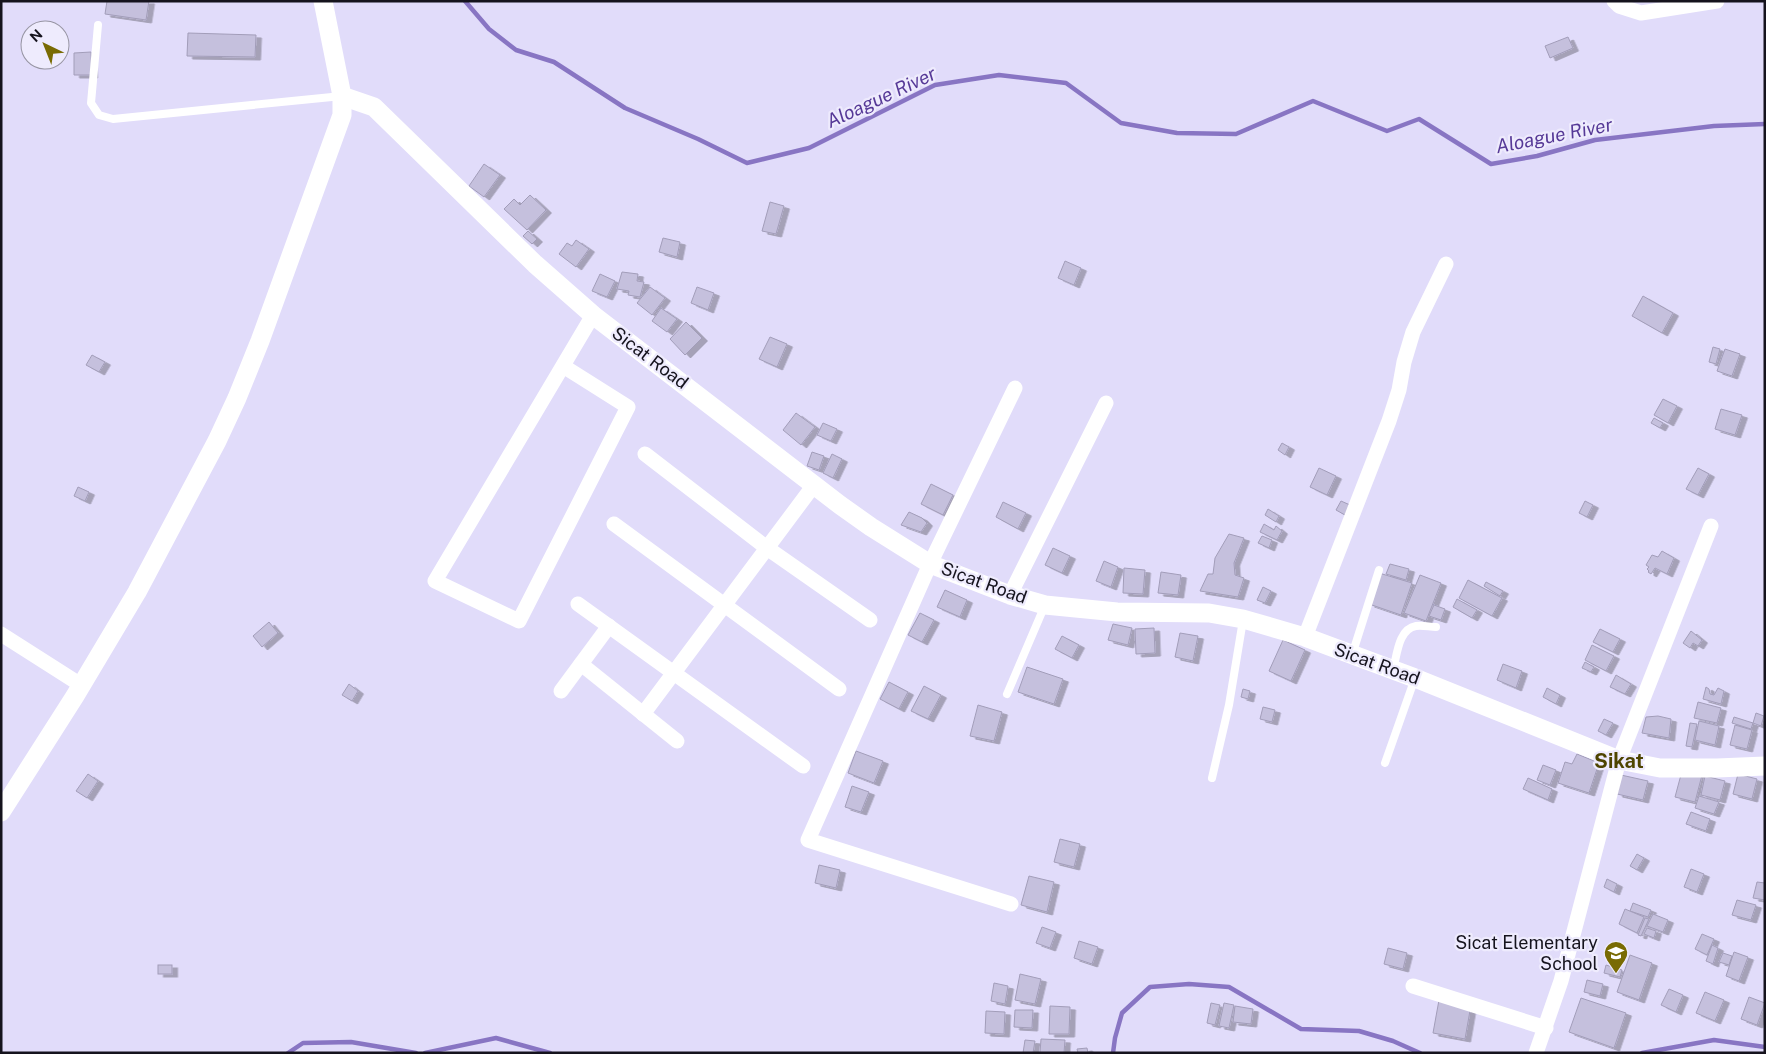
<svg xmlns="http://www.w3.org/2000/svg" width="1766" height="1054" font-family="'Public Sans',sans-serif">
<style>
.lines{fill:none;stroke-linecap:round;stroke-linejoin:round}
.stream{stroke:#8875c3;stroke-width:4.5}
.building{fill:#c5c0dd;stroke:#a29db9;filter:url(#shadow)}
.service{stroke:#fff;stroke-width:8}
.minor{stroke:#fff;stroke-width:15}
.tertiary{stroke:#fff;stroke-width:19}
.labels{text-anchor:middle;stroke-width:4.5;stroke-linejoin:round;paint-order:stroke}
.street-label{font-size:18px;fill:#15131d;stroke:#eeebfd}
.poi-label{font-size:18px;fill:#15131d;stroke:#eeebfd;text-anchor:end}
.water-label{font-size:19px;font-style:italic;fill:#563997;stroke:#eeebfd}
.quarter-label{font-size:20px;font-weight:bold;fill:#4e4400;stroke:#eeebfd}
</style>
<defs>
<filter id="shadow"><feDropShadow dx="5.5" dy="3" stdDeviation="0" flood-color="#0004"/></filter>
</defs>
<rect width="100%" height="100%" fill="#e1dcfa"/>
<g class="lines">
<g class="stream">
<path d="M 465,1 L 489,29 L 516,50 L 554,62 L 625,108 L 698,139 L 747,163 L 809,148 L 935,85 L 999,75 L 1066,83 L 1121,123 L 1177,133 L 1236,134 L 1313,101 L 1387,131 L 1419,119 L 1491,164 L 1537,156 L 1595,140 L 1714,126 L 1765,124"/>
<path d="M 288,1053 L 303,1043 L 351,1042 L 416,1053"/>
<path d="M 425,1053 L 496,1038 L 550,1053"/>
<path d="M 1113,1053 L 1115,1038 L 1122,1013 L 1150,987 L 1189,984 L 1229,987 L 1301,1029 L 1359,1031 L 1393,1041 L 1420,1053"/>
<path d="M 1642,1053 L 1714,1040 L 1765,1047"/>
</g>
</g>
<g class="building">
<path d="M 107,1 L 149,1 L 146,20 L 105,14 Z"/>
<path d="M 188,33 L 256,35 L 255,57 L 187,56 Z"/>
<path d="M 1568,37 L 1573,48 L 1550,58 L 1545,46 Z"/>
<path d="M 91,52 L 92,75 L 74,75 L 74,53 Z"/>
<path d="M 484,164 L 500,175 L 484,197 L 469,186 Z"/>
<path d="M 530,195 L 546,210 L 527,230 L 504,209 L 514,199 L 520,205 Z"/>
<path d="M 770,202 L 784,206 L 776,234 L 762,231 Z"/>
<path d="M 528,231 L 537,239 L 532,244 L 523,236 Z"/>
<path d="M 663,238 L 680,242 L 677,257 L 659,252 Z"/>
<path d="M 576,240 L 589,249 L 576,267 L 559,254 L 567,243 L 572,246 Z"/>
<path d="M 1065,261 L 1081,268 L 1074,285 L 1058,278 Z"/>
<path d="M 622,272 L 638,274 L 637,281 L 644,282 L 640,297 L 628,295 L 629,291 L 617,289 Z"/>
<path d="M 600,274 L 615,281 L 607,297 L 592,291 Z"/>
<path d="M 650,287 L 665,298 L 652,315 L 637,303 Z"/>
<path d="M 697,287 L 714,293 L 708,310 L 691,303 Z"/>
<path d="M 1643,296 L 1673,313 L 1662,333 L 1632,316 Z"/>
<path d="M 661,308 L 677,319 L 667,332 L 652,321 Z"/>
<path d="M 686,322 L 702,338 L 685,355 L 670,339 Z"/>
<path d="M 770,337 L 787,344 L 777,367 L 759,359 Z"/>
<path d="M 1713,347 L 1720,349 L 1716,364 L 1709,362 Z"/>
<path d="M 1725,349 L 1740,354 L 1732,376 L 1717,371 Z"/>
<path d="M 92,355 L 105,362 L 99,372 L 86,365 Z"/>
<path d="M 1663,399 L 1677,406 L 1668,423 L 1654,415 Z"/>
<path d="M 1721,409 L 1742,415 L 1735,435 L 1715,429 Z"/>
<path d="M 796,413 L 815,427 L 801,445 L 783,430 Z"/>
<path d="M 1654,418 L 1663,423 L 1660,428 L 1651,423 Z"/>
<path d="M 823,423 L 837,429 L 831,441 L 817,435 Z"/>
<path d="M 1282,443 L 1289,447 L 1285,455 L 1278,450 Z"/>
<path d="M 812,452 L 824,456 L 819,470 L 807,466 Z"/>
<path d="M 832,454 L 842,459 L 833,478 L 823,473 Z"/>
<path d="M 1319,468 L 1336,476 L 1327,495 L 1310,487 Z"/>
<path d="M 1698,468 L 1709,474 L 1698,495 L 1686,489 Z"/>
<path d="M 931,484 L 953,495 L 943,515 L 921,504 Z"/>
<path d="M 78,487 L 89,492 L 85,501 L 74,496 Z"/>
<path d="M 1341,501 L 1350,505 L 1345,515 L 1336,510 Z"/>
<path d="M 1585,501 L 1593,505 L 1587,517 L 1579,513 Z"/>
<path d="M 1003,502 L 1026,513 L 1018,529 L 996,517 Z"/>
<path d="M 1268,509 L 1279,516 L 1276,522 L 1265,515 Z"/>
<path d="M 909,512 L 922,518 L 927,523 L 921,532 L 901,525 Z"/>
<path d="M 1264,524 L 1274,530 L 1276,526 L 1282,531 L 1277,540 L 1260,532 Z"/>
<path d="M 1229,534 L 1244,538 L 1234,563 L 1235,575 L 1244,578 L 1238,597 L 1200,591 L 1208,574 L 1213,574 L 1215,558 Z"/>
<path d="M 1262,536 L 1272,540 L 1269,548 L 1258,543 Z"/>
<path d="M 1053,548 L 1070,556 L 1062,573 L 1045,565 Z"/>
<path d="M 1662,551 L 1674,558 L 1667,574 L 1655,568 L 1651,574 L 1648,572 L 1649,571 L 1647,569 L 1649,567 L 1646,565 L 1652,555 L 1658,557 Z"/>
<path d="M 1104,561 L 1118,567 L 1111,587 L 1096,581 Z"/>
<path d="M 1390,564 L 1409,569 L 1406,580 L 1386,574 Z"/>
<path d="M 1124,568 L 1145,570 L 1143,594 L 1123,593 Z"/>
<path d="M 1161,572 L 1181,575 L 1178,595 L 1158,593 Z"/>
<path d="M 1379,573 L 1412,583 L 1401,615 L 1369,604 Z"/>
<path d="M 1420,575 L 1441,583 L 1426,621 L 1404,613 Z"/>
<path d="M 1468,580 L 1502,598 L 1492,616 L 1459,598 Z"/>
<path d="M 1486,582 L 1503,591 L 1500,596 L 1484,586 Z"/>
<path d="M 1263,587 L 1271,591 L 1265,603 L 1257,600 Z"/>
<path d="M 945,590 L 967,600 L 960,617 L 937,607 Z"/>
<path d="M 1457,599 L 1477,610 L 1472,618 L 1453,607 Z"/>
<path d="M 1434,605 L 1445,609 L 1441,620 L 1429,616 Z"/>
<path d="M 920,613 L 934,620 L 922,642 L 908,635 Z"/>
<path d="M 269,622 L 278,633 L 262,647 L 253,636 Z"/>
<path d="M 1113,624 L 1132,628 L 1128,645 L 1108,640 Z"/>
<path d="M 1154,628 L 1155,653 L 1136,654 L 1135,629 Z"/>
<path d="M 1600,629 L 1620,639 L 1613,652 L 1593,642 Z"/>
<path d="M 1691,631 L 1702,640 L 1698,646 L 1693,643 L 1690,648 L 1683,643 Z"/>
<path d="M 1180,633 L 1198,636 L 1193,661 L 1175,657 Z"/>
<path d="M 1062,636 L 1079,645 L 1072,658 L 1055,649 Z"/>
<path d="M 1283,640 L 1305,650 L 1291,681 L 1269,671 Z"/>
<path d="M 1592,645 L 1614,656 L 1606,671 L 1585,660 Z"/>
<path d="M 1585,662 L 1594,667 L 1591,672 L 1582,668 Z"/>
<path d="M 1503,664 L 1522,671 L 1516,688 L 1497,680 Z"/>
<path d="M 1027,667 L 1063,679 L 1054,704 L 1018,692 Z"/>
<path d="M 1616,675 L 1631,684 L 1625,694 L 1610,687 Z"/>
<path d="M 889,682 L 908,692 L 899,709 L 880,699 Z"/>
<path d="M 349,684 L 358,691 L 352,701 L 342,695 Z"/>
<path d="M 924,686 L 941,695 L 928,719 L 911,711 Z"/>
<path d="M 1706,687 L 1709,689 L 1710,694 L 1714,695 L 1718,688 L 1724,691 L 1721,704 L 1703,699 Z"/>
<path d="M 1547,688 L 1560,695 L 1556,704 L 1543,697 Z"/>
<path d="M 1243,689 L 1250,691 L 1248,699 L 1241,697 Z"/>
<path d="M 1698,702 L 1721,708 L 1717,723 L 1694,718 Z"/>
<path d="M 978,705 L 1002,712 L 994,741 L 970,736 Z"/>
<path d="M 1263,707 L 1275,710 L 1272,722 L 1260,719 Z"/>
<path d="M 1756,713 L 1764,716 L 1761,726 L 1753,723 Z"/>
<path d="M 1658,716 L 1671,719 L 1669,738 L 1642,733 L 1646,717 Z"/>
<path d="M 1734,717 L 1753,723 L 1751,729 L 1732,723 Z"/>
<path d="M 1604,719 L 1613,723 L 1606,735 L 1598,731 Z"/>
<path d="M 1699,721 L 1719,726 L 1715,745 L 1695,740 Z"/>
<path d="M 1690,723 L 1697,724 L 1692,747 L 1686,746 Z"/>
<path d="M 1735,725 L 1752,730 L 1747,749 L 1730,745 Z"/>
<path d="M 856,751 L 883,761 L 874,783 L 848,773 Z"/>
<path d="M 1577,754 L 1599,763 L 1589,793 L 1558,783 L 1565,762 L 1572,764 Z"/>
<path d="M 1543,765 L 1556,770 L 1550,785 L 1537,780 Z"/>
<path d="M 1682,771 L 1702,775 L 1695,802 L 1675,797 Z"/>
<path d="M 88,774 L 98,781 L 87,798 L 76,791 Z"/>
<path d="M 1738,774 L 1757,779 L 1752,799 L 1733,794 Z"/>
<path d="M 1621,775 L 1648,781 L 1643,800 L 1617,794 Z"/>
<path d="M 1705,776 L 1725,781 L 1720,800 L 1701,795 Z"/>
<path d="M 1528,778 L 1552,789 L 1548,800 L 1523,789 Z"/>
<path d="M 852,786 L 869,792 L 861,812 L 845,807 Z"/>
<path d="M 1699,796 L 1719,802 L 1714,814 L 1695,808 Z"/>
<path d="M 1691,812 L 1710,819 L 1706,831 L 1686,824 Z"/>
<path d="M 1060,839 L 1080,844 L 1074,867 L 1054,862 Z"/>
<path d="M 1637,854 L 1644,858 L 1637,870 L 1630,866 Z"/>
<path d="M 819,865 L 840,870 L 836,888 L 815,883 Z"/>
<path d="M 1691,869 L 1704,874 L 1697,892 L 1684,887 Z"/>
<path d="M 1029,876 L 1054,882 L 1047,912 L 1021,905 Z"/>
<path d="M 1607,879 L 1617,884 L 1614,892 L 1604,887 Z"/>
<path d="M 1757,882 L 1765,883 L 1765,900 L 1753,898 Z"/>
<path d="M 1737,900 L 1756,905 L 1751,920 L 1732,915 Z"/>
<path d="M 1633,903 L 1651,910 L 1648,917 L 1630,911 Z"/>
<path d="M 1625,909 L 1644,917 L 1637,933 L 1619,924 Z"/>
<path d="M 1653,914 L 1668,920 L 1663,932 L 1647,926 Z"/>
<path d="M 1645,918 L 1649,919 L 1641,936 L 1638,935 Z"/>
<path d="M 1042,927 L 1056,932 L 1050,948 L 1036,943 Z"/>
<path d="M 1647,928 L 1656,931 L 1654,938 L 1644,934 Z"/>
<path d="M 1702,934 L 1714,939 L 1707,955 L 1695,949 Z"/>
<path d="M 1079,941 L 1098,947 L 1092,964 L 1074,958 Z"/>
<path d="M 1712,945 L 1718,948 L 1713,964 L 1706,961 Z"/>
<path d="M 1388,948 L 1407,953 L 1403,969 L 1384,964 Z"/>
<path d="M 1734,952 L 1748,957 L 1739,981 L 1726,976 Z"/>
<path d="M 1723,953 L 1732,956 L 1729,965 L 1719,962 Z"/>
<path d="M 1630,955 L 1652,963 L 1639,1000 L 1617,992 Z"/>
<rect x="158" y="965" width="14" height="9"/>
<path d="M 1606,965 L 1622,970 L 1620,977 L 1604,973 Z"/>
<path d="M 1020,974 L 1041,979 L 1035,1004 L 1015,1000 Z"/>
<path d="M 1587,980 L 1603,984 L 1600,996 L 1584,992 Z"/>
<path d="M 994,983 L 1008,986 L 1005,1004 L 991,1001 Z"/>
<path d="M 1669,989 L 1683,995 L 1676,1012 L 1661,1005 Z"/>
<path d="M 1705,992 L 1724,1000 L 1715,1021 L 1696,1013 Z"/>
<path d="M 1749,997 L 1765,1003 L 1757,1025 L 1741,1019 Z"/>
<path d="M 1581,998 L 1626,1013 L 1614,1048 L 1569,1032 Z"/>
<path d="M 1439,1000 L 1471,1005 L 1465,1039 L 1433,1033 Z"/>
<path d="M 1211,1003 L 1220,1005 L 1215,1025 L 1207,1023 Z"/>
<path d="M 1224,1003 L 1234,1005 L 1229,1028 L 1219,1026 Z"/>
<path d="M 1050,1006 L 1070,1007 L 1069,1034 L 1049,1034 Z"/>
<path d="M 1235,1006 L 1253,1009 L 1251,1024 L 1233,1022 Z"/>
<path d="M 1015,1010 L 1033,1010 L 1032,1028 L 1014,1027 Z"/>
<path d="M 986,1011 L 1005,1012 L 1004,1034 L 985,1033 Z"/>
<path d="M 1041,1039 L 1065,1040 L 1064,1053 L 1040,1053 Z"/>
<path d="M 1025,1040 L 1035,1041 L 1033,1053 L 1023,1053 Z"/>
<path d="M 1087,1048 L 1088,1053 L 1078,1053 L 1077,1049 Z"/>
</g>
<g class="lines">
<g class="service">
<path d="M 98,25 L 91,103 L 99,115 L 113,119 L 342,96"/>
<path d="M 1352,655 L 1379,570"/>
<path d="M 1393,670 C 1397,656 1398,629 1416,626 C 1422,625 1430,627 1436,627"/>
<path d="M 1007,694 L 1045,605"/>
<path d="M 1385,763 L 1415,678"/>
<path d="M 1212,778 L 1229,705 L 1243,620"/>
</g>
<g class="minor">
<path d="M 1614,1 L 1619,6 L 1641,13 L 1717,1"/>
<path d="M 563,366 L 628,407 L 519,621 L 435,581 L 593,315"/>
<path d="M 645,454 L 767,548 L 870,620"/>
<path d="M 614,524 L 839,689"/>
<path d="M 1010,595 L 1106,403"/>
<path d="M 578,604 L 803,766"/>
<path d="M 1,634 L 81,685"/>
<path d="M 1305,637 L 1389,421 L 1399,390 L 1404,362 L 1413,332 L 1446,264"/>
<path d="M 581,664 L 677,741"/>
<path d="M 561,691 L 609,626"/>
<path d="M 643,714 L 814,485"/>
<path d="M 1011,904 L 808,840 L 930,564 L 1015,388"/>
<path d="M 1413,986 L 1546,1028"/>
<path d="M 1536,1053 L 1561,981 L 1619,760 L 1711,526"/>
</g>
<g class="tertiary">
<path d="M 342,96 L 374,107 L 535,264 L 593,315 L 840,505 L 871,527 L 930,564 L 1010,595 L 1045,605 L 1117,612 L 1209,613 L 1243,619 L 1305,637 L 1415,678 L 1619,760 L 1660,768 L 1717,768 L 1765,766"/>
<path d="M 1,812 L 75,696 L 137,592 L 217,441 L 237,398 L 260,341 L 342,115 L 342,96 L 323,1"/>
</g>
</g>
<defs>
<g id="school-pin" transform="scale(1.25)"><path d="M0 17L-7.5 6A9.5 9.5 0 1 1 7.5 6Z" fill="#796b03" stroke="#eeebfd"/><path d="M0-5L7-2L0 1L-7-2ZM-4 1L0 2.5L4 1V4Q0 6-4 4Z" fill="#fff"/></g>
</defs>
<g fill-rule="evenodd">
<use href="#school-pin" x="1616" y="953"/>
</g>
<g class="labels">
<g class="street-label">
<text transform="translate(650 358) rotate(37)" y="6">Sicat Road</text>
<text transform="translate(984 583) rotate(20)" y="6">Sicat Road</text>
<text transform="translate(1377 664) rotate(20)" y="6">Sicat Road</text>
</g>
<g class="poi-label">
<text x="1598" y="949">Sicat Elementary<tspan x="1598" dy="21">School</tspan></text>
</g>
<g class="water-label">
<text transform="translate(881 97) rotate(-25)" y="7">Aloague River</text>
<text transform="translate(1554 135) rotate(-11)" y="7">Aloague River</text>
</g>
<g class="quarter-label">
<text x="1619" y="768">Sikat</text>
</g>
</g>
<rect width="1766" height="1054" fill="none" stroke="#15131d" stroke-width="5"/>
<g transform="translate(45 45) rotate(317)"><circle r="24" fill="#eeebfd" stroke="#9795a3"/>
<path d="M0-4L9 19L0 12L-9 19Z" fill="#796b03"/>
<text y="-8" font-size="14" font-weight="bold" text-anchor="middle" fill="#15131d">N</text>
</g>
</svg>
